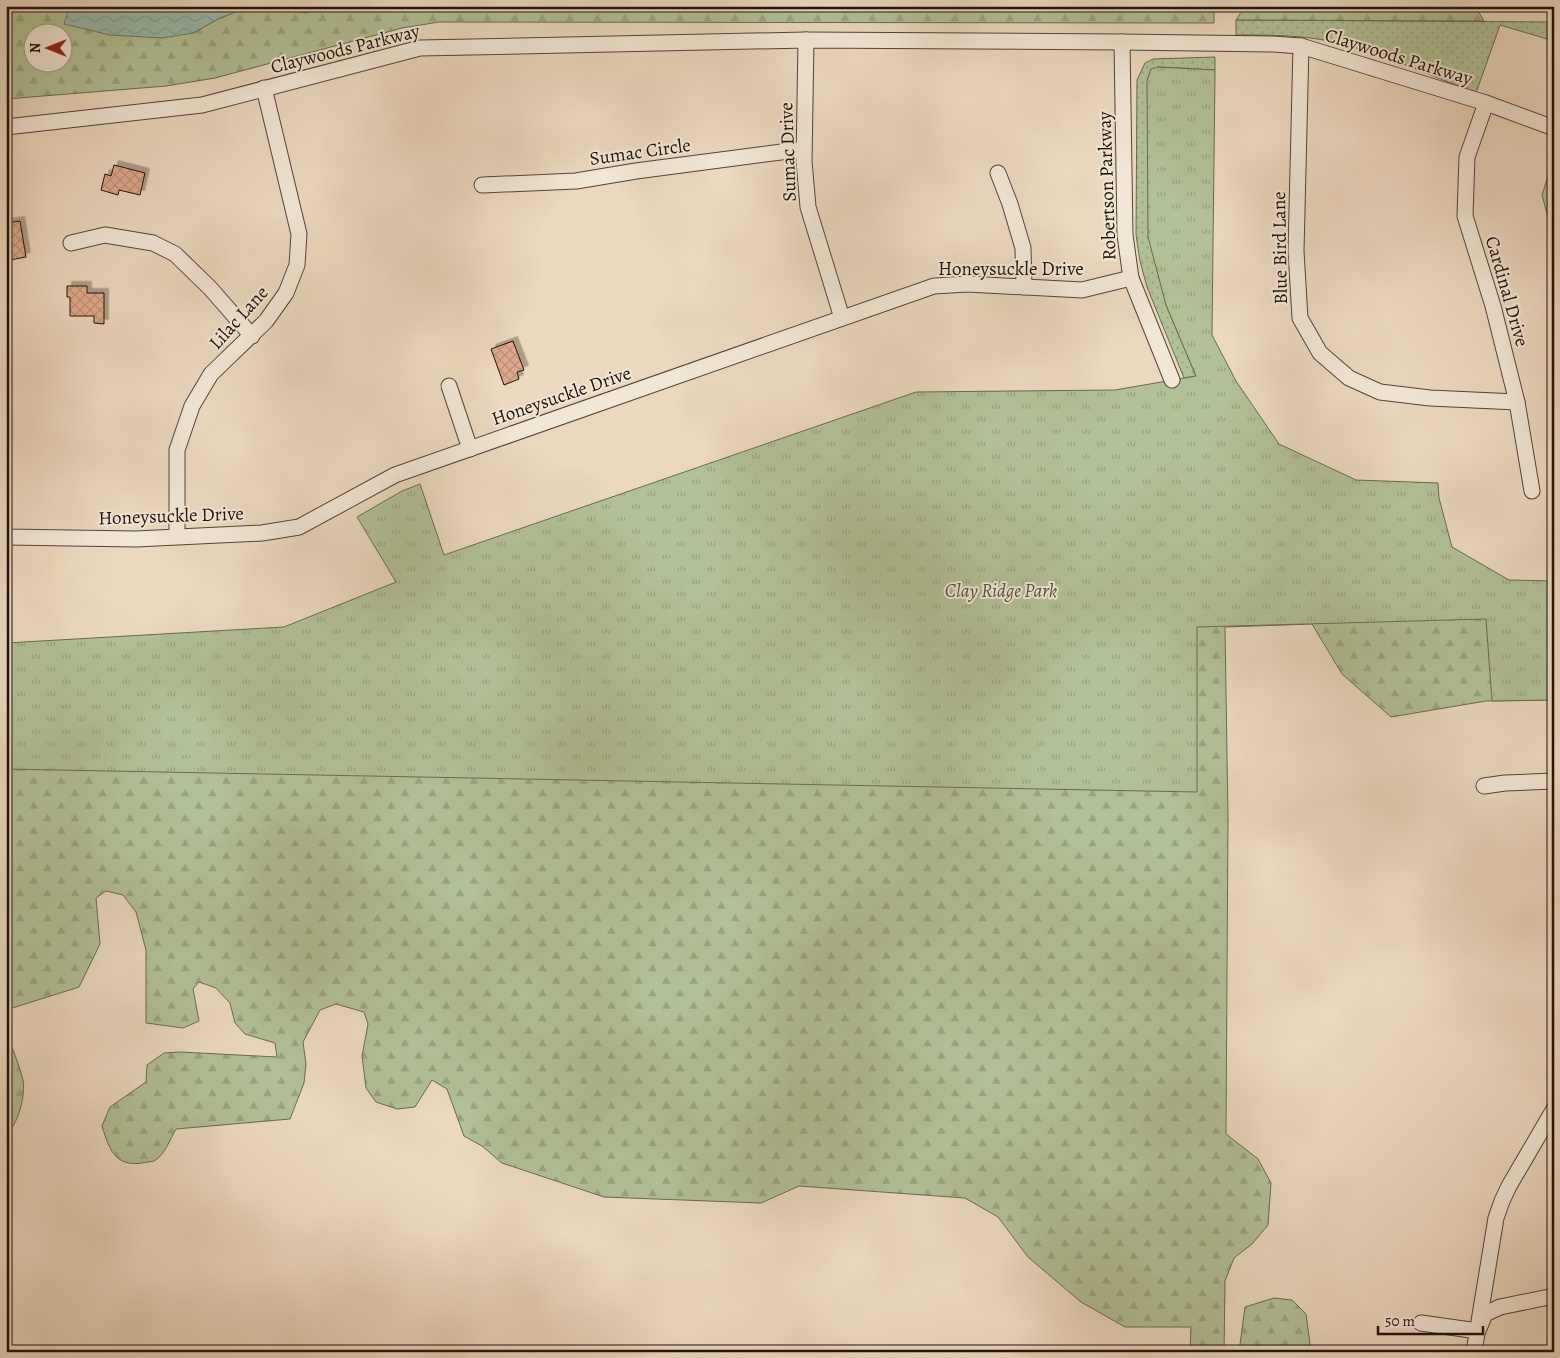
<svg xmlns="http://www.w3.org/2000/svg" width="1560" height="1358" font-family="Alegreya,serif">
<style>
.grass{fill:url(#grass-dots);stroke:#696a50}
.forest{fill:url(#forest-firs);stroke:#696a50;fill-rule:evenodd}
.park{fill:url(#park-tufts);stroke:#696a50}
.water{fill:url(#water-waves);stroke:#69786b}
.building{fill:url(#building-cross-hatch);stroke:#20130a;filter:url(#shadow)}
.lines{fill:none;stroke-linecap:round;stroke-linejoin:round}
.minor-casing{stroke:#534437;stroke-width:17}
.minor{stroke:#f2e6d4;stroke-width:15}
.labels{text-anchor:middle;stroke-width:4;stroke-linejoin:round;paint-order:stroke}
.street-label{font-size:19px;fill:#20130a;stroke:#f2e6d4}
.park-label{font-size:19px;font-style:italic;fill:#53503b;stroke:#f2e6d4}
</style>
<defs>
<pattern id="grass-dots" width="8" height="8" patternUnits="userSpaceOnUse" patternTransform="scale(1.25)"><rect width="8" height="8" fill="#b2c095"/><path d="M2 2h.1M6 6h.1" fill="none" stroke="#99a47f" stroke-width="1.8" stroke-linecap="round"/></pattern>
<pattern id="forest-firs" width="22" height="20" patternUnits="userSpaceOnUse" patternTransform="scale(1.25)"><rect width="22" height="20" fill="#b2c095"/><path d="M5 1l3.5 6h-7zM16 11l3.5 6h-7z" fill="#99a47f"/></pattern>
<pattern id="park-tufts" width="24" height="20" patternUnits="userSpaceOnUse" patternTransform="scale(1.25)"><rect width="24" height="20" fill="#b2c095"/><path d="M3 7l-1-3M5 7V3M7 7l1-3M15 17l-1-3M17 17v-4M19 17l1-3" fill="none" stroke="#99a47f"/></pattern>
<pattern id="water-waves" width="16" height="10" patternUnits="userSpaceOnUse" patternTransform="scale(1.25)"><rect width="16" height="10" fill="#99bbab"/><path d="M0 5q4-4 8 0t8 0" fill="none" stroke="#84a092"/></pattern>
<pattern id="building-cross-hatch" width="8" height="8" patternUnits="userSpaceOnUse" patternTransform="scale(1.25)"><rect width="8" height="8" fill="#dda98b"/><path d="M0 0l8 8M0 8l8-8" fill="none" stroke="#bd9177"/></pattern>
<filter id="shadow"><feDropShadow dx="4.5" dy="-4.5" stdDeviation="0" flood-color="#0004"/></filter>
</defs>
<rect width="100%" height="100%" fill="#ebd8bd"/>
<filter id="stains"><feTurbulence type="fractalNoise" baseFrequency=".004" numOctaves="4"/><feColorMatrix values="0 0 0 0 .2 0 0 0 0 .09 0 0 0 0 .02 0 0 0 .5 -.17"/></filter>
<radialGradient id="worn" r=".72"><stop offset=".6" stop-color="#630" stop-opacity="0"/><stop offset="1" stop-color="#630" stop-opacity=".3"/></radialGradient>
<g class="grass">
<path d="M 1236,20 L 1554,22 L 1554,41 L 1500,25 L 1476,93 C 1426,74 1376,50 1324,40 C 1295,35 1265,35 1236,35 Z"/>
<path d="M 1215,57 L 1215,70 L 1158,67 L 1166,305 L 1196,376 L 1184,378 L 1147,287 L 1140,261 L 1136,235 L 1137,80 L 1145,63 L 1153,59 Z"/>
</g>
<g class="forest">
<path d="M 6,6 L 84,6 L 68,12 L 193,33 L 218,19 L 250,6 L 277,8 L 306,13 L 328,6 L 1214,6 L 1214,23 L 439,22 L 402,28 L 215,78 L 166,86 L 6,99 ZM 32,32 L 62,32 L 62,62 L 32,62 Z"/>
<path d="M 1245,6 L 1454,6 L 1477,9 L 1484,21 L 1236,20 Z"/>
<path d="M 1238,416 L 1480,585 L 1554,589 L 1554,700 L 1486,701 L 1391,717 L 1342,674 L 1312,624 L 1225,627 L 1228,818 L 1226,1134 L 1258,1159 L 1271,1183 L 1268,1225 L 1252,1244 L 1234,1258 L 1225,1281 L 1224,1352 L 1190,1352 L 1191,1327 L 1125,1327 L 1081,1302 L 1028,1257 L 998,1217 L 965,1198 L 799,1186 L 761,1203 L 604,1197 L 502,1163 L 482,1146 L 464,1136 L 447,1089 L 432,1080 L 415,1107 L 397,1109 L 376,1102 L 366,1088 L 362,1056 L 368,1024 L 364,1012 L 336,1004 L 320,1010 L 303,1042 L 306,1064 L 304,1083 L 290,1119 L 176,1129 C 170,1139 165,1155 154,1161 C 151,1162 145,1162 142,1163 C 114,1167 109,1148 102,1126 L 110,1107 L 146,1082 L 147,1065 L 164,1053 L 180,1052 L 277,1057 L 275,1043 L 245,1034 L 235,1023 L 230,1003 L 216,988 L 199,982 L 193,989 L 199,1021 L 183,1028 L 146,1023 L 146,950 L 136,912 L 123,895 L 106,891 L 96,898 L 100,944 L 79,987 L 6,1010 L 6,651 L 157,658 Z"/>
<path d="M 6,1038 L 9,1039 C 14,1053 20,1067 23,1080 C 26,1094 18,1126 6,1134 Z"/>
<path d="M 1274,1298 L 1292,1300 L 1306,1314 L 1311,1352 L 1239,1352 L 1245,1307 Z"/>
</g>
<g class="park">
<path d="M 1158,67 L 1215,70 L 1212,335 L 1236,381 L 1279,444 L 1356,480 L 1438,483 L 1439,498 L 1452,547 L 1509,580 L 1554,581 L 1554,700 L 1492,701 L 1486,619 L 1197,627 L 1197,792 L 6,769 L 6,643 L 284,627 L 396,582 L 357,517 L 402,491 L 420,484 L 444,555 L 916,392 L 1115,390 L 1196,376 L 1166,305 L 1148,237 L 1147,81 L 1151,69 Z"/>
<path d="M 1554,157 L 1554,240 L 1542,195 Z"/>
</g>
<path class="water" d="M 84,6 L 250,6 L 218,19 L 193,33 L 162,38 L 110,35 L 64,24 L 68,12 Z"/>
<g class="building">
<path d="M 114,165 L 145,173 L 140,195 L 119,190 L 118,195 L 101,190 L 105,174 L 111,176 Z"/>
<path d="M 20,221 L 26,257 L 10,260 L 8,251 L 6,252 L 6,223 Z"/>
<path d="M 67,286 L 87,286 L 87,293 L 104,293 L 104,324 L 94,323 L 94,316 L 70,316 L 70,297 L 67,297 Z"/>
<path d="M 513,341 L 524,370 L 517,372 L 519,379 L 504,385 L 491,349 Z"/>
</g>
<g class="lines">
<g class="minor-casing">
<g id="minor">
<path d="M 806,40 L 804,161 L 808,207 L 842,318"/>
<path d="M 1122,42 L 1125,235 L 1131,278 L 1172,380"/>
<path d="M 1301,46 L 1296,251 L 1300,318 L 1320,353 L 1349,378 L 1380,392 L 1430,398 L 1517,402"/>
<path d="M 1486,103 L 1467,157 L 1465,216 L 1493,306 L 1517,402 L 1532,491"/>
<path d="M 6,127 L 202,105 L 420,48 L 806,40 L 1122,42 L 1273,44 L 1301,46 L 1486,103 L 1554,128"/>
<path d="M 998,173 L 1010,204 L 1023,248 L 1024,287"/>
<path d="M 482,185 L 576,181 L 636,171 L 804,149"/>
<path d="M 71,243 L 105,235 L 153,243 L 175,254 L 210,288 L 252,336"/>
<path d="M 449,386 L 470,449"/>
<path d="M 177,536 L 177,450 L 192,406 L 211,374 L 266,321 L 286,293 L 297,265 L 299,234 L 264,88"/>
<path d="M 6,537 L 136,539 L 262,533 L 299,527 L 395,475 L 934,286 L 967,284 L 1082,290 L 1131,278"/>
<path d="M 1484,786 L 1505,783 L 1554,781"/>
<path d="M 1421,1323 L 1478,1331 L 1485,1314 L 1500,1307 L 1554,1296"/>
<path d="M 1474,1352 L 1496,1218 L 1502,1201 L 1509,1186 L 1554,1109"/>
</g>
</g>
<use href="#minor" class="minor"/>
</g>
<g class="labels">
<g class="street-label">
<text transform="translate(345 48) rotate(-14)" y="7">Claywoods Parkway</text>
<text transform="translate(1399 56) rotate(17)" y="7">Claywoods Parkway</text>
<text transform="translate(640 151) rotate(-8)" y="7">Sumac Circle</text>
<text transform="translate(787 152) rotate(-92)" y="7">Sumac Drive</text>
<text transform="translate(1106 186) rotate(-92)" y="7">Robertson Parkway</text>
<text transform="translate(1279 248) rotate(-91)" y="7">Blue Bird Lane</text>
<text x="1011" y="275">Honeysuckle Drive</text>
<text transform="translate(1508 291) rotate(74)" y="7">Cardinal Drive</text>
<text transform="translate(238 317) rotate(-48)" y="7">Lilac Lane</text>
<text transform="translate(561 395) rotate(-19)" y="7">Honeysuckle Drive</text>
<text transform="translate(171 515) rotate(-2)" y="7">Honeysuckle Drive</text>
</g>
<g class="park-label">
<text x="1001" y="597">Clay Ridge Park</text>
</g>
</g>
<rect width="1560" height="1358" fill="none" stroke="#ebd8bd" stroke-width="25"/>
<rect x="8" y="8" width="1545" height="1343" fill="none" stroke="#20130a" stroke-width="2.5"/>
<rect x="12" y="12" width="1535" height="1333" fill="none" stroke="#20130a"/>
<g transform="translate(48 48) rotate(270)"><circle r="24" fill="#f2e6d4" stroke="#9e9283"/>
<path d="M0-4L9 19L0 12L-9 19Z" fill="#8f2418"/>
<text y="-8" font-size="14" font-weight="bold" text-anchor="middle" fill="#20130a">N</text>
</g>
<path d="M1378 1326v8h105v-8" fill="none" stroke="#20130a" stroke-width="2.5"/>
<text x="1385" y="1326" font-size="15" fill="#20130a" stroke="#f2e6d4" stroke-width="4" paint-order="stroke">50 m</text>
<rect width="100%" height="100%" filter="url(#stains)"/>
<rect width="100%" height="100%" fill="url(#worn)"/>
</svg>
